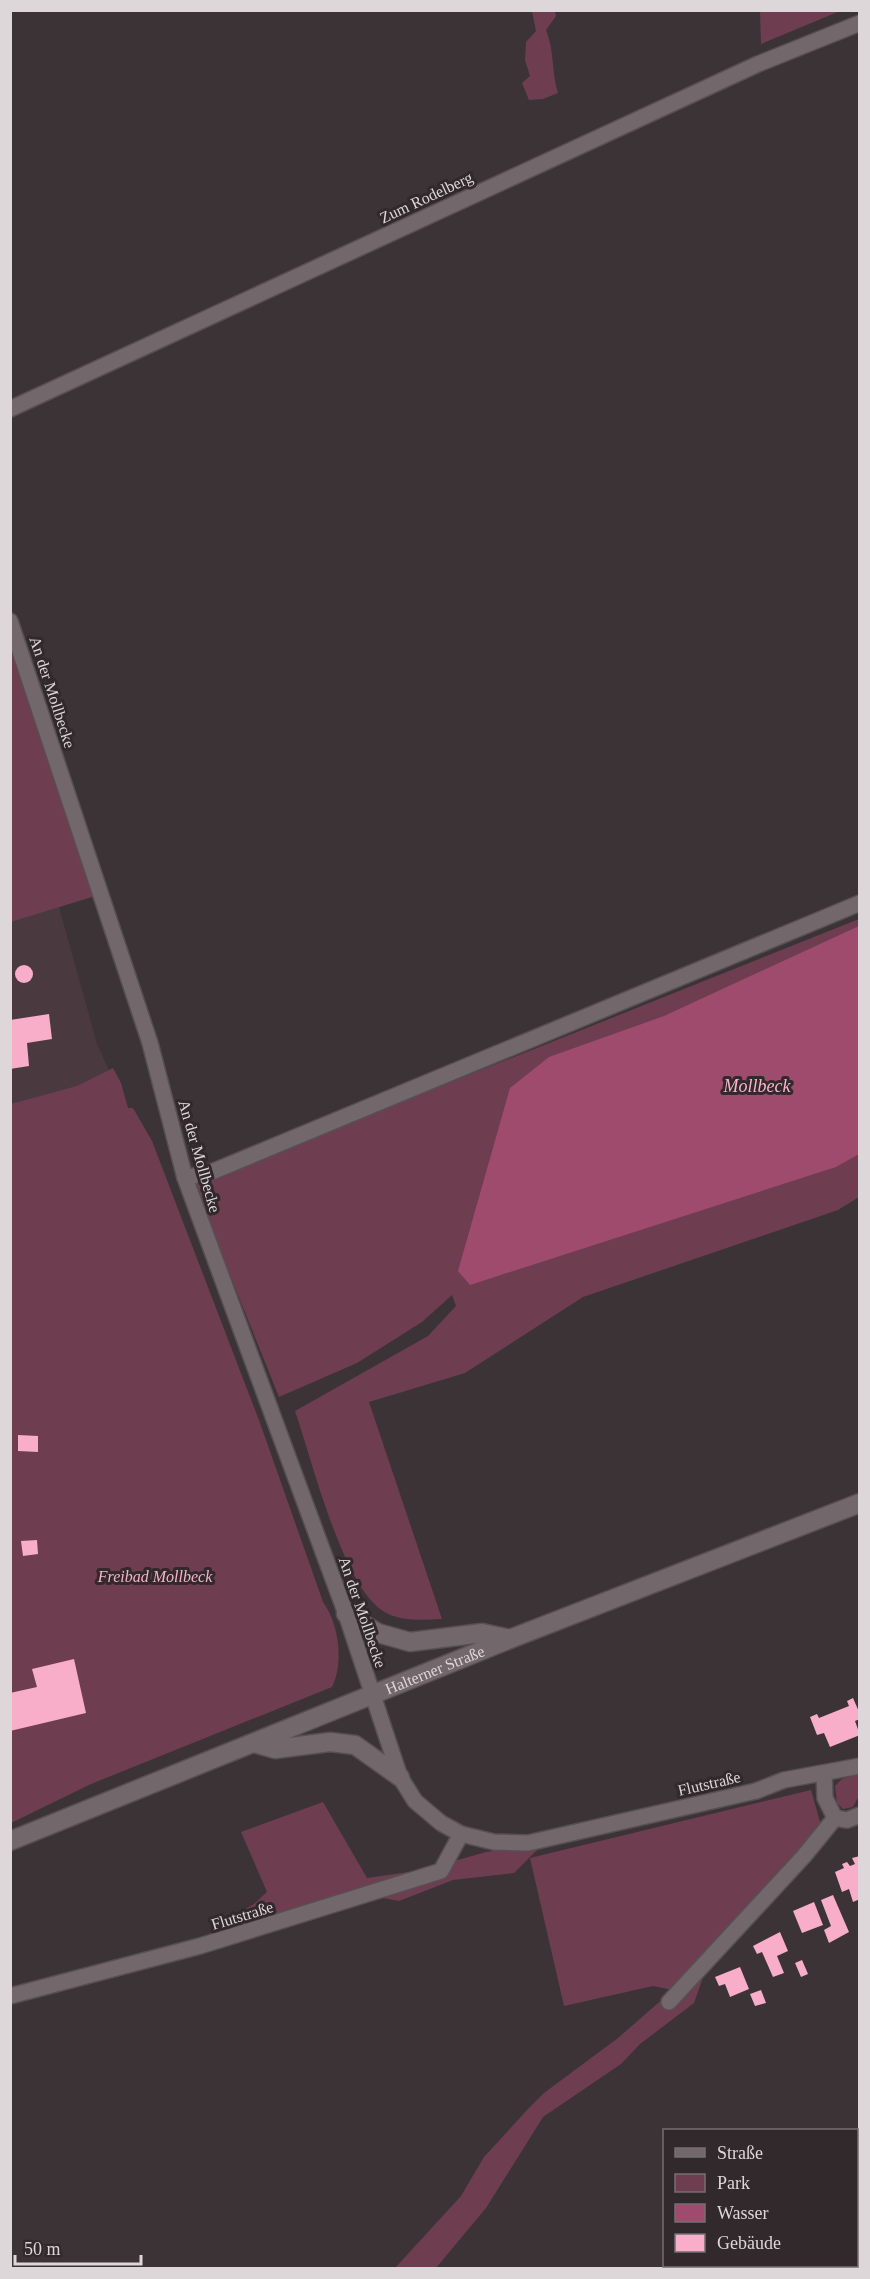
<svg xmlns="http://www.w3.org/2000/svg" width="870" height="2279" font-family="Georgia,serif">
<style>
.built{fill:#4a3a3f}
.green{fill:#6e3e50}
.water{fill:#9f4b6d}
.building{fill:#f8adc8}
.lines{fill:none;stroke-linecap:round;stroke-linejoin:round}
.street-casing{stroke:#575052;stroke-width:18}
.secondary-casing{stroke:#575052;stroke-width:21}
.street{stroke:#72686b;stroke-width:15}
.secondary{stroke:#72686b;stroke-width:18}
.labels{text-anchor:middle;stroke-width:6;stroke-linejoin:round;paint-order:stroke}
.street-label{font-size:16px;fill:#ddd7d9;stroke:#32292c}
.park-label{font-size:16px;font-style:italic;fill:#f9b2cb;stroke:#32292c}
.water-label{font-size:18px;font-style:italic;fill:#fbb3cc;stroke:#32292c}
</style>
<rect width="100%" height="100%" fill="#3c3336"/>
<path class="built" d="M 59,907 L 97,1044 L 140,1138 L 11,1155 L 11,922 Z"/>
<g class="green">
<path d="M 760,10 L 840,10 L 840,11 L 761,44 Z"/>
<path d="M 532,11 L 555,11 L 556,16 L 546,30 C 555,54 551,69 558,93 L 543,99 L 529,100 L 522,83 L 530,76 L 525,60 L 526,42 L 536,31 Z"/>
<path d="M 10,648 L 95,896 L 11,922 L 10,922 Z"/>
<path d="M 859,919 L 859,1197 L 838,1210 L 583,1297 L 465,1373 L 369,1402 L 442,1619 C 421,1620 397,1622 380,1609 C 341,1579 312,1460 295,1411 L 428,1336 L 456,1306 L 452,1295 L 422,1322 L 357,1363 L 279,1397 L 194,1185 Z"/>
<path d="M 113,1068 L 121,1083 L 128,1108 L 133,1108 L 152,1141 L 260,1423 L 323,1602 C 339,1624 344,1663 332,1687 L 91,1784 L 11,1823 L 11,1104 L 77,1086 Z"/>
<path d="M 859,1774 L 859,1796 L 853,1807 L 843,1809 L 837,1803 L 835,1786 L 842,1779 Z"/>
<path d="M 811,1790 L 822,1829 L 714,1946 L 694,2003 L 640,2044 L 621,2064 L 543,2117 L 486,2208 L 436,2268 L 395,2268 L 461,2196 L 484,2157 L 528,2109 L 544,2093 L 618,2038 L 673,1990 L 653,1986 L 564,2006 L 530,1858 Z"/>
<path d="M 323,1802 L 367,1878 L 423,1870 L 486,1852 L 542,1845 L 514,1873 L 453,1880 L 399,1901 L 362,1894 L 217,1935 L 212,1929 L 254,1904 L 267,1892 L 241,1832 Z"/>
</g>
<path class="water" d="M 859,926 L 859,1154 L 836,1167 L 470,1285 L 458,1271 L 510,1088 L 549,1057 L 664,1016 Z"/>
<g class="building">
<circle cx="24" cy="974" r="9"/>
<path d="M 49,1014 L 52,1039 L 27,1043 L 29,1066 L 10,1069 L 10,1020 Z"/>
<path d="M 18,1435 L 38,1436 L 38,1452 L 18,1451 Z"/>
<path d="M 37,1540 L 38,1554 L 23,1556 L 21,1541 Z"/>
<path d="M 74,1659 L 86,1713 L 10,1731 L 10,1693 L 37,1687 L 32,1669 Z"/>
<path d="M 853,1698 L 860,1714 L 860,1719 L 855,1721 L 860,1735 L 830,1747 L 824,1733 L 817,1735 L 810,1717 L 817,1714 L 819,1718 L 849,1706 L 847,1701 Z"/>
<path d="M 860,1856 L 860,1899 L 853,1902 L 849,1889 L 842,1892 L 835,1872 L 844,1868 L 842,1864 L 847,1862 L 850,1866 L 855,1864 L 852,1858 Z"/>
<path d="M 833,1895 L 849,1932 L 829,1943 L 824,1930 L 831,1926 L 821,1900 Z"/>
<path d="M 814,1902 L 823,1925 L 802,1933 L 793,1911 Z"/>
<path d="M 780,1932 L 788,1951 L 777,1956 L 784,1973 L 773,1977 L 762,1952 L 757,1954 L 753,1946 Z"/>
<path d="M 802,1960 L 808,1974 L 801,1977 L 795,1963 Z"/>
<path d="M 740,1967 L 749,1989 L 730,1997 L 725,1984 L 719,1986 L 715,1977 Z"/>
<path d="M 761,1990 L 766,2003 L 755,2006 L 750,1994 Z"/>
</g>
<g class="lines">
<g class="street-casing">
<g id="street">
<path d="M 10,409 L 758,64 L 860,23"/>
<path d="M 10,621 L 150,1043 L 185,1178 L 346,1614 L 400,1777 L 415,1801 L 441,1823 L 461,1834 L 494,1842 L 528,1843 L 756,1791 L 784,1780 L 860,1766"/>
<path d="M 185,1178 L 214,1171 L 860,903"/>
<path d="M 824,1773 L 825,1798 L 835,1818 L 847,1820 L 860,1815"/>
<path d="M 10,1996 L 200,1946 L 441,1871 L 461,1834"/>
<path d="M 669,2002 L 804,1856 L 835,1818"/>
</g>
</g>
<g class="secondary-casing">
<g id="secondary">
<path d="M 346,1614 L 378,1633 L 410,1642 L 482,1633 L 510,1639"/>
<path d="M 254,1743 L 275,1749 L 330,1742 L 355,1745 L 400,1777"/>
<path id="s1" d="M 10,1841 L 510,1639 L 860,1503"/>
</g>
</g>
<use href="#street" class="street"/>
<use href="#secondary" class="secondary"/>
</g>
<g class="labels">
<g class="street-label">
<text transform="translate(426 197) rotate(-25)" y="6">Zum Rodelberg</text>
<text transform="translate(53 692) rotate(72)" y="6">An der Mollbecke</text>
<text transform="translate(200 1156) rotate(74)" y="6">An der Mollbecke</text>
<text transform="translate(363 1612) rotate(71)" y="6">An der Mollbecke</text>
<text dy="6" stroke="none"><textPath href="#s1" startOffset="458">Halterner Straße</textPath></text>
<text transform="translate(709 1783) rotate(-13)" y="6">Flutstraße</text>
<text transform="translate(242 1915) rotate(-17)" y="6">Flutstraße</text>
</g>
<g class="park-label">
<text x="155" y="1582">Freibad Mollbeck</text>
</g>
<g class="water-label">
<text x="757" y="1092">Mollbeck</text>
</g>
</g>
<rect width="870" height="2279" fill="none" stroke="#ddd7d9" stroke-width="24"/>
<rect x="663" y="2129" width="195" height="138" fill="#32292c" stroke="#766f71" stroke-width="1.5"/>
<rect x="675" y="2148" width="30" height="9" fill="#72686b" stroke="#766f71" stroke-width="1.5"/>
<text x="717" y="2159" font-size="18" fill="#ddd7d9">Straße</text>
<rect x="675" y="2174" width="30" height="18" fill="#6e3e50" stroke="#766f71" stroke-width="1.5"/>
<text x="717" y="2189" font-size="18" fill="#ddd7d9">Park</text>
<rect x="675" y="2204" width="30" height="18" fill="#9f4b6d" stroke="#766f71" stroke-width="1.5"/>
<text x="717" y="2219" font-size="18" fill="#ddd7d9">Wasser</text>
<rect x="675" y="2234" width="30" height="18" fill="#f8adc8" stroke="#766f71" stroke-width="1.5"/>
<text x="717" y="2249" font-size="18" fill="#ddd7d9">Gebäude</text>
<path d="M15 2255v9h126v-9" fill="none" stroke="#ddd7d9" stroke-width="3"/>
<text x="24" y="2255" font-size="18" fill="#ddd7d9" stroke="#32292c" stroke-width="4.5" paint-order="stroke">50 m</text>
</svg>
